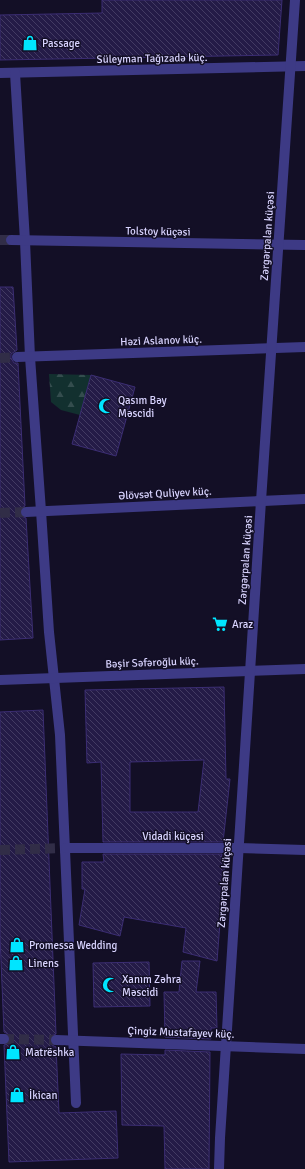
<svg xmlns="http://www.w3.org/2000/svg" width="305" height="1169" font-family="Signika,sans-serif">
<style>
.forest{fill:url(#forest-firs)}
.building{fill:url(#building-back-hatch);stroke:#3b2d73;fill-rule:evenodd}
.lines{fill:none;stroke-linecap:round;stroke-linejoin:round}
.minor-tunnel{stroke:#312d47;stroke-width:10;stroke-dasharray:10 5;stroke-linecap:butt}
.minor{stroke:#3d3a85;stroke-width:10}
.labels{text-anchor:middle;stroke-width:3;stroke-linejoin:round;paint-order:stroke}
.poi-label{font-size:11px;fill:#d9d4ff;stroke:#130f26;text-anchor:start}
.street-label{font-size:11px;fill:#d9d4ff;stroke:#130f26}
</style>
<defs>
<pattern id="forest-firs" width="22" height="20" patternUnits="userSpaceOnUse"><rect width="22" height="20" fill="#12302f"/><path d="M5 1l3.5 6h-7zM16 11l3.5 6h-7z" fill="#344d4e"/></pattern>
<pattern id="building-back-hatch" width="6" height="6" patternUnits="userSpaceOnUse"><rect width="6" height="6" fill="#241b47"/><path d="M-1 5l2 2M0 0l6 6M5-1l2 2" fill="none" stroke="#433b63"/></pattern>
</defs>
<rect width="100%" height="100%" fill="#130f26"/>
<path class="forest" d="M 49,374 L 91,375 L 80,415 L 61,410 L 51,402 Z"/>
<g class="building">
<path d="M 102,0 L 282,0 L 278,55 L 0,60 L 0,15 L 102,13 Z"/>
<path d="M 0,287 L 13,287 L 17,350 L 11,354 L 11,358 L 14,363 L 18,363 L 25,506 L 20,509 L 20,513 L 21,516 L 26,518 L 33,638 L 0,640 Z"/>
<path d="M 91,375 L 135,387 L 116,456 L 72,444 Z"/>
<path d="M 224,687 L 226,779 L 230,779 L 223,842 L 103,842 L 101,762 L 87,763 L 85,690 ZM 204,760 L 198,812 L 130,812 L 130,762 Z"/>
<path d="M 43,710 L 56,1034 L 51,1036 L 50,1040 L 52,1045 L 56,1047 L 59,1113 L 116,1111 L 118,1158 L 9,1162 L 4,1045 L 9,1043 L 10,1039 L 8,1034 L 4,1032 L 0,937 L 0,712 Z"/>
<path d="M 103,854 L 222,854 L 221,859 L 225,859 L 217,961 L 183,952 L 186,928 L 124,917 L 120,936 L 79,925 L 85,889 L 82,889 L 82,862 L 104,862 Z"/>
<path d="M 182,961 L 200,961 L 196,992 L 216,992 L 217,1028 L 211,1028 L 211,1039 L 165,1037 L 164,992 L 179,992 Z"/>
<path d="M 149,962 L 150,1006 L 94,1007 L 93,963 Z"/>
<path d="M 165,1050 L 210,1052 L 209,1169 L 165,1169 L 164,1126 L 122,1125 L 121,1054 L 165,1055 Z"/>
</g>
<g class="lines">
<g class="minor-tunnel">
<path d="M 0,240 L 11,240"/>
<path d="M 0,358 L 17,357"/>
<path d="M 0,513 L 26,512"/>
<path d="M 0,850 L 66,848"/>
<path d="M 4,1039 L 56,1040"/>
</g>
<g class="minor">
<path d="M 0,73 L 305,66"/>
<path d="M 15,73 L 25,241 L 30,357 L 41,511 L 49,632 L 60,735 L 76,1103"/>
<path d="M 11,240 L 305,245"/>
<path d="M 17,357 L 305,347"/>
<path d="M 26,512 L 305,499"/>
<path d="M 0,680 L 305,669"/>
<path d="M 66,848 L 239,848 L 305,850"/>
<path d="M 0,1039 L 4,1039"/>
<path d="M 56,1040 L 305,1049"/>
<path d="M 219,1169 L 220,1138 L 261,501 L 295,0"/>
</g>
</g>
<defs>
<g id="shop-bare" transform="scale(1.2)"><path d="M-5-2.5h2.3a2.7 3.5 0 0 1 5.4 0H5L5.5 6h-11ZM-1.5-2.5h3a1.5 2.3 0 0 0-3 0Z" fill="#00e5ff" stroke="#130f26" stroke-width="2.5" paint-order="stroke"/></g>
<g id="mosque-bare" transform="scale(1.2)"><path d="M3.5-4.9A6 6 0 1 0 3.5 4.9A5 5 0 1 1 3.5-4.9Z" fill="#00e5ff" stroke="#130f26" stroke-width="2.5" paint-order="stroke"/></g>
<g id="supermarket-bare" transform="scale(1.2)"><path d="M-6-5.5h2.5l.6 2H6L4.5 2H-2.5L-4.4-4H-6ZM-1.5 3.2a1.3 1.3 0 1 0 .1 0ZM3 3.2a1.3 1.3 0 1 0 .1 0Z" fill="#00e5ff" stroke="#130f26" stroke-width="2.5" paint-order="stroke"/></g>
</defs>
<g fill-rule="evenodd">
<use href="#shop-bare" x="30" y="43"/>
<use href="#mosque-bare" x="106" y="406"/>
<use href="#supermarket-bare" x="220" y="624"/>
<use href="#shop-bare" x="17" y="945"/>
<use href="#shop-bare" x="16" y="963"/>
<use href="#mosque-bare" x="110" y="985"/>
<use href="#shop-bare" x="13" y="1052"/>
<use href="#shop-bare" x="17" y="1095"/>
</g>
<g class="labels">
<g class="poi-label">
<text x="42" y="47">Passage</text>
<text x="118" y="404">Qasım Bəy<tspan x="118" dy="13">Məscidi</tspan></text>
<text x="232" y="628">Araz</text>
<text x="29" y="949">Promessa Wedding</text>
<text x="28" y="967">Linens</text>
<text x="122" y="983">Xanım Zəhra<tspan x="122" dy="13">Məscidi</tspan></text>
<text x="25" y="1056">Matrëshka</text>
<text x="29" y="1099">İkican</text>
</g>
<g class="street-label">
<text transform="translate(152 58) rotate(-1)" y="4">Süleyman Tağızadə küç.</text>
<text transform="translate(158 231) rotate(1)" y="4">Tolstoy küçəsi</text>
<text transform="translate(267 236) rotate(-86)" y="4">Zərgərpalan küçəsi</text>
<text transform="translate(161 340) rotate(-2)" y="4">Həzi Aslanov küç.</text>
<text transform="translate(165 493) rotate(-3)" y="4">Əlövsət Quliyev küç.</text>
<text transform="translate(245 560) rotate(-86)" y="4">Zərgərpalan küçəsi</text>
<text transform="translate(152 662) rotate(-2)" y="4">Bəşir Səfəroğlu küç.</text>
<text x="173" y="840">Vidadi küçəsi</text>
<text transform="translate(224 883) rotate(-86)" y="4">Zərgərpalan küçəsi</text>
<text transform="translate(181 1032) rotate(2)" y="4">Çingiz Mustafayev küç.</text>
</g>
</g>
</svg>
